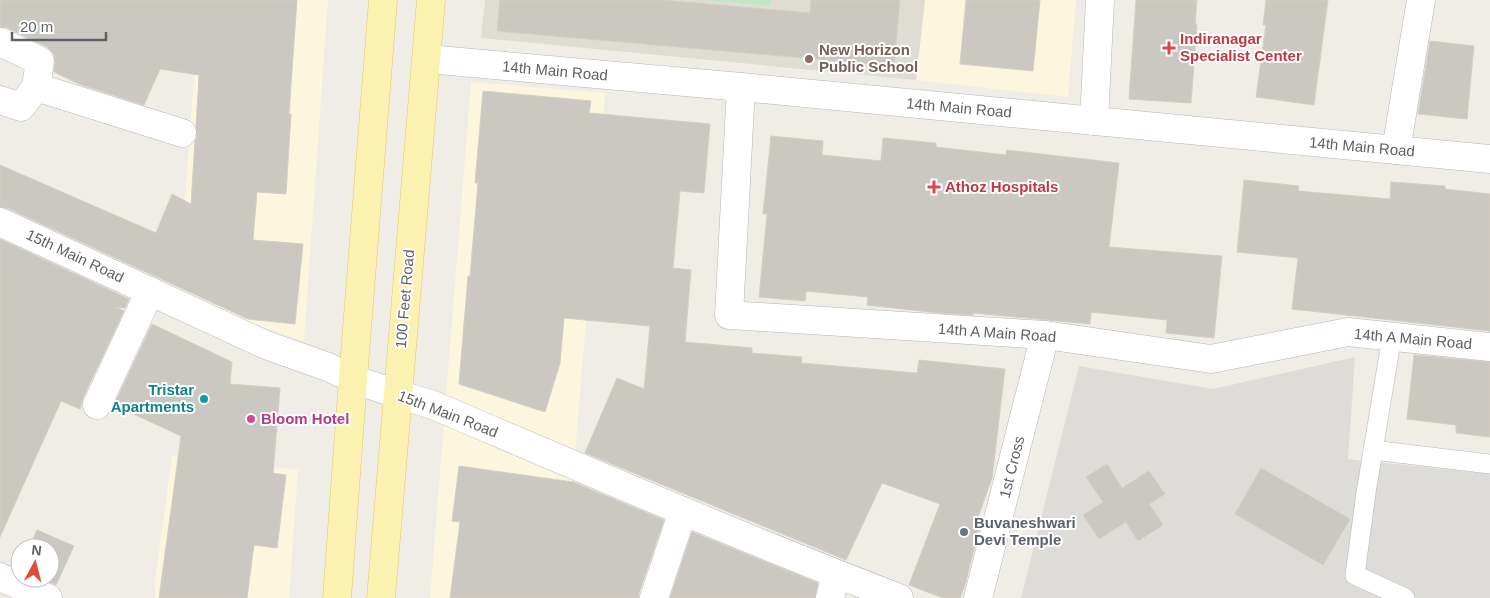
<svg xmlns="http://www.w3.org/2000/svg" width="1490" height="598" font-family="Arial,sans-serif">
<style>
.commercial{fill:#fcf6de}
.industrial{fill:#dedcd8}
.education{fill:#dfdcd4}
.green{fill:#c4e5c5}
.building{fill:#cbc8c2;stroke:#d3cfc5}
.lines{fill:none;stroke-linecap:round;stroke-linejoin:round}
.lane-casing{stroke:#b3b6ba;stroke-width:20}
.street-casing{stroke:#b3b6ba;stroke-width:29}
.primary-casing{stroke:#eac964;stroke-width:29}
.lane{stroke:#fff;stroke-width:19}
.street{stroke:#fff;stroke-width:28}
.primary{stroke:#fbf1b0;stroke-width:28}
.health-dot{fill:#e0444e;stroke:#fff;stroke-width:2}
.education-dot{fill:#8d6e63;stroke:#fff;stroke-width:2}
.culture-dot{fill:#0f9aa8;stroke:#fff;stroke-width:2}
.hotel-dot{fill:#d1479c;stroke:#fff;stroke-width:2}
.worship-dot{fill:#6b7280;stroke:#fff;stroke-width:2}
.labels{text-anchor:middle;stroke-width:4;stroke-linejoin:round;paint-order:stroke}
.health-label{font-size:15px;font-weight:bold;fill:#be3a42;stroke:#fff;text-anchor:start}
.education-label{font-size:15px;font-weight:bold;fill:#785e54;stroke:#fff;text-anchor:start}
.street-label{font-size:15px;fill:#5e6165;stroke:#fff}
.culture-label{font-size:15px;font-weight:bold;fill:#0d838f;stroke:#fff;text-anchor:end}
.hotel-label{font-size:15px;font-weight:bold;fill:#b23c85;stroke:#fff;text-anchor:start}
.worship-label{font-size:15px;font-weight:bold;fill:#5b616d;stroke:#fff;text-anchor:start}
</style>
<rect width="100%" height="100%" fill="#efede6"/>
<g class="commercial">
<path d="M 200,0 L 328,0 L 304,341 L 177,299 Z"/>
<path d="M 925,0 L 1076,0 L 1068,97 L 916,80 Z"/>
<path d="M 471,82 L 605,93 L 563,598 L 430,598 Z"/>
<path d="M 172,456 L 298,470 L 289,598 L 155,598 L 155,582 Z"/>
</g>
<path class="industrial" d="M 1355,357 L 1348,459 L 1490,474 L 1490,598 L 1021,598 L 1079,366 L 1213,389 Z"/>
<path class="education" d="M 485,0 L 925,0 L 916,80 L 481,38 Z"/>
<path class="green" d="M 707,0 L 771,0 L 770,6 Z"/>
<g class="building">
<path d="M 0,0 L 297,0 L 289,114 L 291,114 L 286,194 L 257,192 L 253,240 L 303,244 L 295,324 L 248,319 L 7,208 L 0,207 L 0,165 L 156,233 L 172,194 L 191,204 L 195,141 L 197,137 L 196,127 L 199,75 L 160,69 L 144,105 L 79,84 L 54,72 L 55,63 L 54,54 L 47,47 L 7,28 L 0,27 Z"/>
<path d="M 500,0 L 662,0 L 810,13 L 811,0 L 900,0 L 894,66 L 497,31 Z"/>
<path d="M 966,0 L 1040,0 L 1033,71 L 960,64 Z"/>
<path d="M 1136,0 L 1197,0 L 1195,24 L 1197,24 L 1191,103 L 1129,99 Z"/>
<path d="M 1266,0 L 1328,0 L 1314,105 L 1256,97 L 1266,25 L 1263,25 Z"/>
<path d="M 1430,41 L 1474,46 L 1467,119 L 1418,114 Z"/>
<path d="M 483,91 L 591,101 L 589,113 L 710,124 L 704,193 L 680,191 L 673,268 L 691,270 L 685,342 L 752,348 L 752,353 L 802,357 L 801,363 L 917,373 L 919,360 L 1005,369 L 992,478 L 976,523 L 980,525 L 965,585 L 960,598 L 943,598 L 909,585 L 940,504 L 882,483 L 846,560 L 585,453 L 617,378 L 644,389 L 650,326 L 564,318 L 560,363 L 545,412 L 459,384 L 468,276 L 470,276 L 478,183 L 475,183 Z"/>
<path d="M 771,136 L 823,141 L 822,155 L 881,161 L 883,138 L 936,143 L 936,147 L 1006,155 L 1007,150 L 1119,163 L 1109,247 L 1222,256 L 1214,338 L 1166,333 L 1167,320 L 1091,312 L 1090,324 L 973,313 L 973,315 L 939,313 L 867,305 L 868,297 L 806,291 L 805,301 L 759,297 L 767,214 L 763,214 Z"/>
<path d="M 1244,180 L 1299,186 L 1298,191 L 1390,199 L 1391,182 L 1445,186 L 1445,189 L 1490,194 L 1490,331 L 1292,309 L 1298,258 L 1237,252 Z"/>
<path d="M 0,239 L 129,299 L 125,308 L 115,307 L 124,311 L 83,398 L 80,409 L 61,401 L 0,537 Z"/>
<path d="M 152,324 L 232,362 L 230,384 L 280,388 L 273,473 L 286,475 L 277,548 L 254,545 L 247,598 L 159,598 L 181,436 L 114,405 Z"/>
<path d="M 1414,355 L 1490,362 L 1490,437 L 1456,433 L 1456,425 L 1407,419 Z"/>
<path d="M 1107,464 L 1122,488 L 1149,471 L 1165,494 L 1149,504 L 1163,525 L 1138,541 L 1126,522 L 1099,539 L 1083,515 L 1103,502 L 1086,477 Z"/>
<path d="M 459,466 L 573,482 L 664,520 L 639,593 L 639,598 L 450,598 L 460,522 L 452,521 Z"/>
<path d="M 1261,468 L 1350,519 L 1323,565 L 1235,514 Z"/>
<path d="M 37,530 L 74,546 L 56,585 L 41,578 L 50,578 L 50,548 L 29,548 Z"/>
<path d="M 692,532 L 818,583 L 815,598 L 670,598 Z"/>
</g>
<g class="lines">
<g class="lane-casing">
<g id="lane">
<path d="M 1392,336 L 1366,493 L 1355,575 L 1405,598"/>
<path d="M 1373,450 L 1490,464"/>
</g>
</g>
<g class="street-casing">
<g id="street">
<path d="M 0,42 L 40,61 L 36,87"/>
<path d="M 427,59 L 741,87 L 1490,159"/>
<path d="M 741,87 L 729,315 L 1045,335 L 1211,359 L 1348,332 L 1490,347"/>
<path d="M 0,100 L 21,107 L 36,87 L 182,133"/>
<path d="M 1094,121 L 1100,0"/>
<path d="M 1396,150 L 1421,0"/>
<path d="M 0,222 L 266,345 L 328,367 L 353,379 L 397,394 L 433,405 C 588,471 742,538 899,598"/>
<path d="M 97,405 L 150,291"/>
<path d="M 0,577 L 48,598"/>
<path d="M 654,598 L 683,511"/>
<path d="M 830,598 L 836,574"/>
<path d="M 978,598 L 1045,335"/>
</g>
</g>
<g class="primary-casing">
<g id="primary">
<path d="M 337,598 L 353,379 L 383,0"/>
<path d="M 381,598 L 431,0"/>
</g>
</g>
<use href="#lane" class="lane"/>
<use href="#street" class="street"/>
<use href="#primary" class="primary"/>
</g>
<g class="health-dot">
<path d="M1166.5 40.5h5v5h5v5h-5v5h-5v-5h-5v-5h5z"/>
<path d="M931.5 179.5h5v5h5v5h-5v5h-5v-5h-5v-5h5z"/>
</g>
<circle class="education-dot" cx="809" cy="59" r="5"/>
<circle class="culture-dot" cx="204" cy="399" r="5"/>
<circle class="hotel-dot" cx="251" cy="419" r="5"/>
<circle class="worship-dot" cx="964" cy="532" r="5"/>
<g class="labels">
<g class="health-label">
<text x="1180" y="44">Indiranagar<tspan x="1180" dy="17">Specialist Center</tspan></text>
<text x="945" y="192">Athoz Hospitals</text>
</g>
<g class="education-label">
<text x="819" y="55">New Horizon<tspan x="819" dy="17">Public School</tspan></text>
</g>
<g class="street-label">
<text transform="translate(555 71) rotate(5)" y="5">14th Main Road</text>
<text transform="translate(959 108) rotate(5)" y="5">14th Main Road</text>
<text transform="translate(1362 147) rotate(5)" y="5">14th Main Road</text>
<text transform="translate(75 256) rotate(25)" y="5">15th Main Road</text>
<text transform="translate(405 299) rotate(-85)" y="5">100 Feet Road</text>
<text transform="translate(997 333) rotate(4)" y="5">14th A Main Road</text>
<text transform="translate(1413 339) rotate(5)" y="5">14th A Main Road</text>
<text transform="translate(448 414) rotate(21)" y="5">15th Main Road</text>
<text transform="translate(1012 467) rotate(-76)" y="5">1st Cross</text>
</g>
<g class="culture-label">
<text x="194" y="395">Tristar<tspan x="194" dy="17">Apartments</tspan></text>
</g>
<g class="hotel-label">
<text x="261" y="424">Bloom Hotel</text>
</g>
<g class="worship-label">
<text x="974" y="528">Buvaneshwari<tspan x="974" dy="17">Devi Temple</tspan></text>
</g>
</g>
<g transform="translate(35 563) rotate(7)"><circle r="24" fill="#ffffff" stroke="#bfc0c1"/>
<path d="M0-4L9 19L0 12L-9 19Z" fill="#e04e3b"/>
<text y="-8" font-size="14" font-weight="bold" text-anchor="middle" fill="#5e6165">N</text>
</g>
<path d="M12 32v8h94v-8" fill="none" stroke="#5e6165" stroke-width="2.5"/>
<text x="20" y="32" font-size="15" fill="#5e6165" stroke="#ffffff" stroke-width="4" paint-order="stroke">20 m</text>
</svg>
